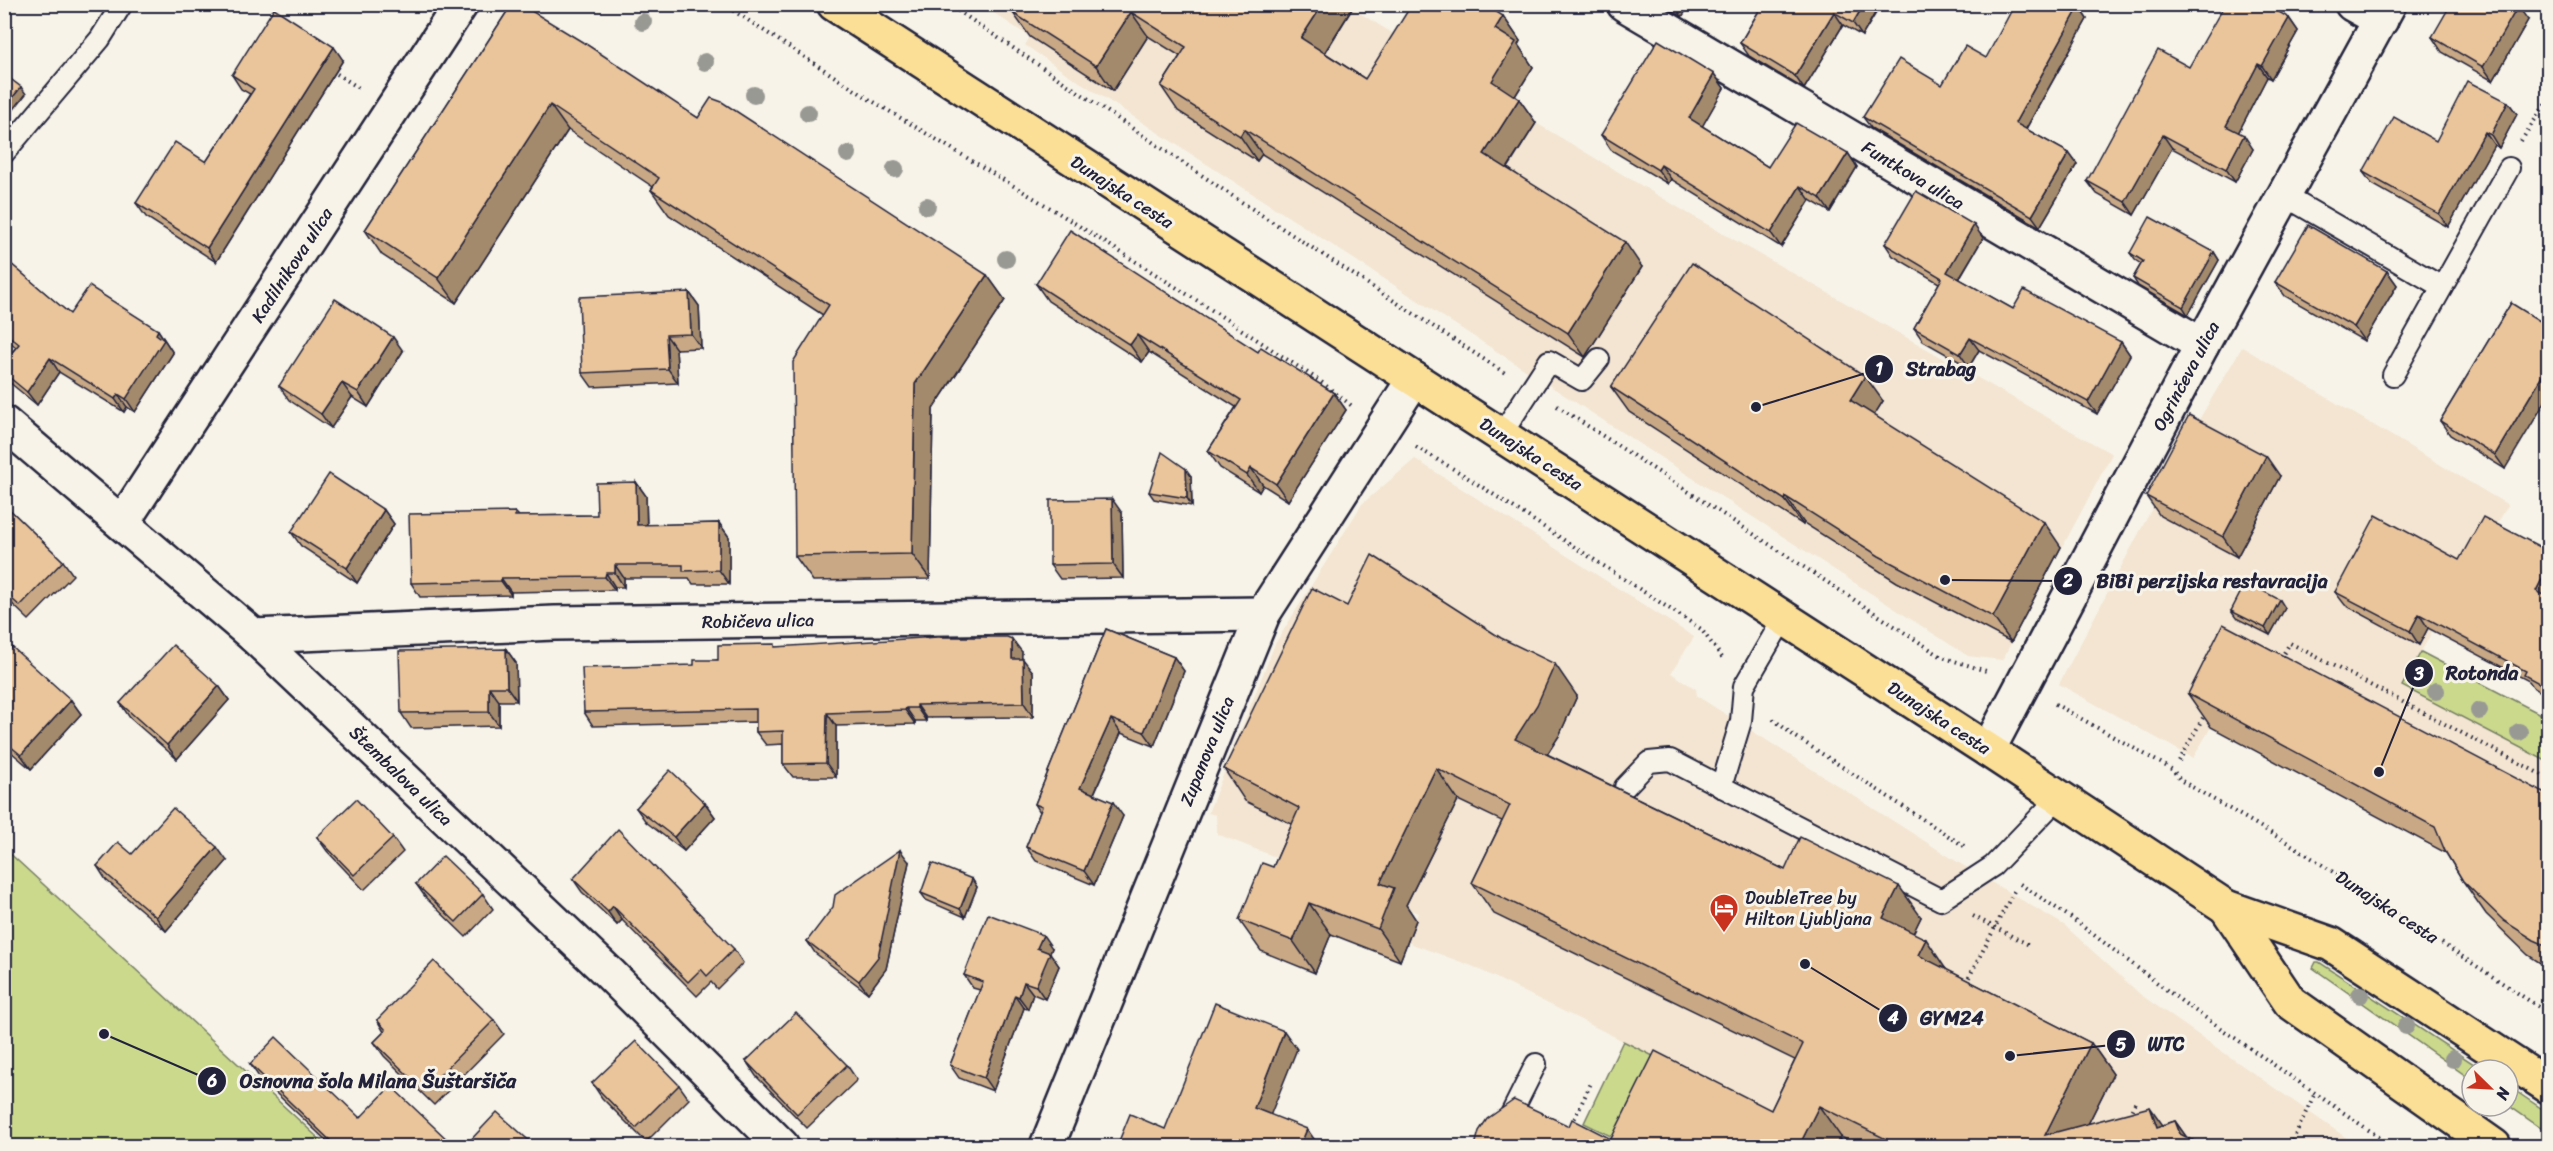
<svg xmlns="http://www.w3.org/2000/svg" width="2553" height="1151" font-family="Sriracha,sans-serif">
<style>
.built{fill:#f3e5d1}
.green{fill:#cbd98d;stroke:#767e64;stroke-width:1.5}
.lines{fill:none;stroke-linecap:round;stroke-linejoin:round}
.lane-casing{stroke:#22223b;stroke-width:24}
.street-casing{stroke:#22223b;stroke-width:38}
.primary-casing{stroke:#22223b;stroke-width:38}
.path{stroke:#22223b;stroke-width:4;stroke-dasharray:1.5 4.5;stroke-linecap:butt}
.lane{stroke:#f7f3e8;stroke-width:20}
.street{stroke:#f7f3e8;stroke-width:33}
.primary{stroke:#fbdf96;stroke-width:33}
.tree{fill:#999994}
.wall{fill:#c9a985;stroke:#22223b;stroke-width:1.5}
.shaded-wall{fill:#a48a6c;stroke:#22223b;stroke-width:1.5}
.building{fill:#eac59b;stroke:#22223b;stroke-width:1.5}
.labels{text-anchor:middle;stroke-width:6;stroke-linejoin:round;paint-order:stroke}
.street-label{font-size:18px;fill:#22223b;stroke:#f7f3e8}
.poi-label{font-size:18px;fill:#22223b;stroke:#f7f3e8;text-anchor:start}
.leader{fill:none;stroke:#22223b;stroke-width:2}
.callout-dot{fill:#22223b;stroke:#f7f3e8;stroke-width:2}
.mark-label{font-size:18px;text-anchor:middle;font-weight:bold;fill:#fff}
.callout-label{font-size:20px;text-anchor:middle;font-weight:bold;fill:#22223b;stroke:#f7f3e8;stroke-width:6;stroke-linejoin:round;paint-order:stroke}
</style>
<rect width="100%" height="100%" fill="#f7f3e8"/>
<filter id="ink" filterUnits="userSpaceOnUse"><feTurbulence type="fractalNoise" baseFrequency=".0167" numOctaves="2"/><feDisplacementMap in="SourceGraphic" scale="12" xChannelSelector="R" yChannelSelector="G"/><feConvolveMatrix kernelMatrix="1 2 1 2 8 2 1 2 1" color-interpolation-filters="sRGB"/></filter>
<g filter="url(#ink)">
<g class="built">
<path d="M 982,5 L 1347,5 L 1536,123 L 1701,221 L 2112,454 L 2002,660 L 1968,656 L 1066,73 L 1025,45 L 1030,37 Z"/>
<path d="M 2242,347 L 2508,505 L 2474,564 L 2469,562 L 2421,652 L 2548,718 L 2548,968 L 2505,936 L 2486,914 L 2468,884 L 2458,860 L 2211,727 L 2193,758 L 2059,684 L 2200,418 Z"/>
<path d="M 1415,459 L 1694,637 L 1671,673 L 1696,689 L 1697,696 L 1959,863 L 2064,925 L 2141,995 L 2358,1146 L 1896,1146 L 1793,1125 L 1472,966 L 1407,942 L 1418,913 L 1217,834 L 1216,815 L 1208,813 L 1275,644 L 1362,504 Z"/>
</g>
<g class="green">
<path d="M 2421,652 L 2548,718 L 2548,762 L 2402,686 Z"/>
<path d="M 5,849 L 327,1146 L 5,1146 Z"/>
<path d="M 2316,962 L 2319,962 L 2483,1070 L 2472,1070 L 2472,1080 L 2313,968 Z"/>
<path d="M 1623,1041 L 1799,1129 L 1631,1146 L 1584,1123 Z"/>
<path d="M 2508,1086 L 2548,1113 L 2548,1133 L 2508,1105 Z"/>
</g>
<g class="lines">
<g class="lane-casing">
<g id="lane">
<path d="M 4,153 L 100,39 L 122,4"/>
<path d="M 2285,196 L 2442,287"/>
<path d="M 2393,375 L 2509,168"/>
<path d="M 1501,435 L 1549,361 L 1582,380 L 1599,359"/>
<path d="M 1625,787 L 1649,762 L 1670,760 L 1941,900 L 1993,866 L 2059,797"/>
<path d="M 1721,787 L 1741,721 L 1744,686 L 1783,619"/>
<path d="M 1495,1146 L 1536,1064"/>
</g>
</g>
<g class="street-casing">
<g id="street">
<path d="M 1624,4 L 2202,345"/>
<path d="M 2352,4 L 2381,20"/>
<path d="M 4,423 L 254,636 L 609,973 L 782,1146"/>
<path d="M 122,523 L 461,4"/>
<path d="M 254,636 L 555,623 L 1263,614"/>
<path d="M 1988,750 L 2202,345 L 2389,4"/>
<path d="M 1047,1146 L 1263,614 L 1414,379"/>
</g>
</g>
<g class="primary-casing">
<g id="primary">
<path d="M 834,4 L 1988,750 L 2226,907 L 2331,944 L 2548,1086"/>
<path d="M 2226,907 L 2290,1002 L 2494,1146"/>
</g>
</g>
<g class="path">
<path d="M 723,4 L 869,99 L 1057,212 L 1201,303 L 1320,381 L 1352,406"/>
<path d="M 948,4 L 1234,197 L 1505,373"/>
<path d="M 337,74 L 359,88"/>
<path d="M 2521,141 L 2548,100"/>
<path d="M 1557,406 L 1942,657 L 1986,671"/>
<path d="M 1416,447 L 1462,474 L 1701,629 L 1724,660"/>
<path d="M 2281,658 L 2290,643 L 2548,778"/>
<path d="M 2055,704 L 2173,770 L 2180,780 L 2295,847 L 2548,1013"/>
<path d="M 1773,719 L 1793,735 L 1964,846"/>
<path d="M 2179,761 L 2205,714"/>
<path d="M 2020,884 L 2070,917 L 2184,1003 L 2392,1146"/>
<path d="M 1973,916 L 2031,946"/>
<path d="M 1966,983 L 2014,891"/>
<path d="M 2545,996 L 2548,989"/>
<path d="M 2129,1115 L 2137,1099"/>
<path d="M 1572,1124 L 1592,1081"/>
<path d="M 2290,1146 L 2315,1093"/>
</g>
<use href="#lane" class="lane"/>
<use href="#street" class="street"/>
<use href="#primary" class="primary"/>
</g>
<g class="tree">
<circle cx="643" cy="22" r="9"/>
<circle cx="705" cy="62" r="9"/>
<circle cx="754" cy="95" r="9"/>
<circle cx="808" cy="113" r="9"/>
<circle cx="848" cy="154" r="9"/>
<circle cx="895" cy="169" r="9"/>
<circle cx="927" cy="206" r="9"/>
<circle cx="1006" cy="259" r="9"/>
<circle cx="2436" cy="691" r="9"/>
<circle cx="2479" cy="711" r="9"/>
<circle cx="2519" cy="732" r="9"/>
<circle cx="2360" cy="995" r="9"/>
<circle cx="2406" cy="1026" r="9"/>
<circle cx="2453" cy="1059" r="9"/>
</g>
<g class="wall">
<path d="M 512,4 L 698,118 L 987,275 L 1005,300 L 933,409 L 930,579 L 813,581 L 795,556 L 823,315 L 669,215 L 651,190 L 653,187 L 568,130 L 456,303 L 382,255 L 365,230 Z"/>
<path d="M 1355,4 L 1325,53 L 1365,79 L 1465,12 L 1503,16 L 1520,41 L 1518,45 L 1533,67 L 1515,96 L 1519,99 L 1536,123 L 1508,168 L 1642,267 L 1585,357 L 1262,154 L 1257,161 L 1178,111 L 1161,86 L 1180,56 L 1148,36 L 1113,91 L 1030,37 L 1013,13 Z"/>
<path d="M 1662,4 L 1690,4 L 1682,17 Z"/>
<path d="M 1763,4 L 1881,5 L 1862,36 L 1843,25 L 1804,89 L 1749,56 L 1740,43 Z"/>
<path d="M 2079,7 L 2087,19 L 2026,129 L 2069,153 L 2077,164 L 2040,227 L 1871,128 L 1863,117 L 1942,85 L 1986,58 Z"/>
<path d="M 2289,18 L 2298,31 L 2271,79 L 2267,77 L 2238,133 L 2253,149 L 2235,182 L 2172,148 L 2134,215 L 2097,194 L 2087,181 L 2189,67 Z"/>
<path d="M 2528,20 L 2493,81 L 2442,52 L 2432,37 Z"/>
<path d="M 343,60 L 216,262 L 146,217 L 136,203 L 206,162 L 250,94 L 241,89 L 232,75 Z"/>
<path d="M 1714,74 L 1724,88 L 1702,126 L 1768,167 L 1848,153 L 1857,167 L 1830,212 L 1810,200 L 1781,247 L 1671,179 L 1668,184 L 1611,150 L 1601,135 Z"/>
<path d="M 2508,102 L 2517,114 L 2499,148 L 2494,145 L 2448,227 L 2372,184 L 2363,172 L 2436,141 Z"/>
<path d="M 1983,238 L 1959,279 L 2013,309 L 2121,342 L 2130,355 L 2097,414 L 1979,350 L 1969,367 L 1923,341 L 1914,328 L 1939,283 L 1893,256 L 1885,244 Z"/>
<path d="M 2214,252 L 2219,260 L 2188,315 L 2138,286 L 2133,278 L 2141,264 L 2135,260 L 2130,253 Z"/>
<path d="M 4,258 L 70,314 L 158,330 L 173,353 L 135,412 L 127,407 L 124,412 L 59,372 L 37,405 L 9,382 L 4,376 L 4,362 L 16,347 L 4,337 Z"/>
<path d="M 2387,271 L 2397,285 L 2364,341 L 2285,296 L 2275,282 Z"/>
<path d="M 1036,284 L 1258,352 L 1334,393 L 1346,410 L 1288,501 L 1263,485 L 1259,492 L 1220,468 L 1208,451 L 1236,407 L 1149,352 L 1142,362 L 1048,301 Z"/>
<path d="M 689,292 L 699,306 L 701,348 L 676,349 L 678,383 L 592,387 L 582,373 Z"/>
<path d="M 2511,303 L 2505,469 L 2450,435 L 2440,421 Z"/>
<path d="M 403,351 L 368,407 L 352,397 L 331,428 L 289,400 L 279,386 Z"/>
<path d="M 1611,387 L 1883,401 L 1874,415 L 2061,547 L 2011,642 L 1897,582 L 1804,523 L 1803,525 L 1629,412 Z"/>
<path d="M 1191,476 L 1192,506 L 1154,499 L 1149,492 Z"/>
<path d="M 2280,476 L 2237,557 L 2160,516 L 2146,496 Z"/>
<path d="M 636,482 L 646,496 L 647,525 L 719,523 L 729,537 L 729,584 L 693,584 L 689,578 L 624,578 L 624,587 L 615,587 L 615,590 L 511,592 L 511,595 L 420,597 L 411,583 L 515,512 L 519,516 L 597,515 Z"/>
<path d="M 4,504 L 63,561 L 73,575 L 29,620 L 4,596 Z"/>
<path d="M 384,510 L 394,524 L 357,583 L 301,546 L 291,532 Z"/>
<path d="M 1122,513 L 1123,578 L 1060,579 L 1050,565 Z"/>
<path d="M 2548,551 L 2548,696 L 2534,688 L 2529,681 L 2428,628 L 2419,645 L 2345,605 L 2335,592 Z"/>
<path d="M 1347,606 L 1577,696 L 1559,736 L 1547,754 L 1785,870 L 1921,917 L 1913,933 L 1947,970 L 2091,1043 L 2113,1074 L 2088,1124 L 2163,1125 L 2175,1121 L 2186,1137 L 2204,1146 L 1860,1146 L 1841,1137 L 1836,1146 L 1476,1146 L 1569,1126 L 1611,1139 L 1771,1110 L 1795,1060 L 1494,914 L 1472,883 L 1502,821 L 1458,800 L 1406,905 L 1416,920 L 1400,961 L 1331,934 L 1315,973 L 1261,951 L 1239,920 L 1273,867 L 1292,824 L 1245,801 L 1224,769 Z"/>
<path d="M 2285,608 L 2270,635 L 2236,618 L 2231,611 Z"/>
<path d="M 1106,629 L 1174,657 L 1184,671 L 1154,746 L 1121,733 L 1094,794 L 1123,816 L 1094,885 L 1036,861 L 1026,847 L 1040,812 L 1035,804 Z"/>
<path d="M 776,647 L 1022,652 L 1021,659 L 1033,672 L 1033,717 L 926,718 L 926,721 L 915,721 L 915,724 L 836,726 L 836,777 L 793,777 L 783,764 L 783,744 L 766,745 L 756,732 L 756,722 L 593,726 L 584,712 L 694,665 Z"/>
<path d="M 506,649 L 516,663 L 517,701 L 499,701 L 499,726 L 411,728 L 401,713 Z"/>
<path d="M 4,656 L 71,700 L 81,714 L 31,769 L 4,746 Z"/>
<path d="M 219,686 L 229,700 L 177,759 L 130,718 L 120,703 Z"/>
<path d="M 2188,694 L 2548,795 L 2548,968 L 2528,955 L 2486,914 L 2463,881 L 2446,853 L 2211,727 Z"/>
<path d="M 705,803 L 715,817 L 684,851 L 646,822 L 636,808 Z"/>
<path d="M 317,837 L 393,838 L 403,852 L 364,890 L 327,851 Z"/>
<path d="M 132,854 L 227,861 L 166,931 L 106,880 L 97,866 Z"/>
<path d="M 909,862 L 886,969 L 868,993 L 815,953 L 807,941 Z"/>
<path d="M 573,879 L 734,949 L 743,963 L 717,989 L 711,982 L 697,996 L 622,920 L 617,925 L 582,892 Z"/>
<path d="M 972,879 L 977,887 L 965,917 L 926,900 L 921,893 Z"/>
<path d="M 416,884 L 483,894 L 493,909 L 466,937 L 426,898 Z"/>
<path d="M 1052,948 L 1050,953 L 1059,966 L 1045,999 L 1033,994 L 1028,1009 L 1024,1008 L 993,1091 L 959,1078 L 950,1065 L 980,990 L 973,988 L 964,975 Z"/>
<path d="M 377,1020 L 494,1020 L 504,1034 L 434,1105 L 384,1056 L 374,1042 L 384,1032 Z"/>
<path d="M 746,1061 L 847,1065 L 857,1080 L 807,1128 L 756,1076 Z"/>
<path d="M 250,1064 L 360,1118 L 454,1146 L 332,1146 L 259,1077 Z"/>
<path d="M 592,1083 L 679,1085 L 689,1099 L 646,1142 L 602,1098 Z"/>
</g>
<g class="shaded-wall">
<path d="M 1323,4 L 1355,4 L 1318,63 L 1301,38 Z"/>
<path d="M 1674,4 L 1690,4 L 1682,17 Z"/>
<path d="M 1864,4 L 1880,4 L 1862,36 L 1853,23 Z"/>
<path d="M 2518,6 L 2528,20 L 2493,81 L 2483,67 Z"/>
<path d="M 2079,7 L 2087,19 L 2023,134 L 2015,123 Z"/>
<path d="M 1131,12 L 1148,36 L 1113,91 L 1096,66 Z"/>
<path d="M 1834,12 L 1843,25 L 1804,89 L 1795,76 Z"/>
<path d="M 1503,16 L 1520,41 L 1518,45 L 1533,67 L 1509,106 L 1492,81 L 1495,29 Z"/>
<path d="M 2289,18 L 2298,31 L 2271,79 L 2262,66 Z"/>
<path d="M 334,47 L 343,60 L 216,262 L 207,248 Z"/>
<path d="M 2258,64 L 2267,77 L 2235,139 L 2226,126 Z"/>
<path d="M 1714,74 L 1724,88 L 1699,132 L 1689,118 Z"/>
<path d="M 21,87 L 26,94 L 4,122 L 4,108 Z"/>
<path d="M 1519,99 L 1536,123 L 1501,178 L 1484,154 Z"/>
<path d="M 2508,102 L 2517,114 L 2499,148 L 2491,135 Z"/>
<path d="M 550,105 L 568,130 L 456,303 L 438,278 Z"/>
<path d="M 1244,129 L 1262,154 L 1257,161 L 1240,136 Z"/>
<path d="M 2485,132 L 2494,145 L 2448,227 L 2439,214 Z"/>
<path d="M 2163,135 L 2172,148 L 2134,215 L 2125,202 Z"/>
<path d="M 2244,135 L 2253,149 L 2235,182 L 2226,169 Z"/>
<path d="M 1848,153 L 1857,167 L 1830,212 L 1820,198 Z"/>
<path d="M 2069,153 L 2077,164 L 2040,227 L 2032,216 Z"/>
<path d="M 1661,165 L 1671,179 L 1668,184 L 1658,170 Z"/>
<path d="M 1800,186 L 1810,200 L 1781,247 L 1771,233 Z"/>
<path d="M 1974,225 L 1983,238 L 1955,285 L 1947,272 Z"/>
<path d="M 1625,242 L 1642,267 L 1585,357 L 1568,333 Z"/>
<path d="M 2214,252 L 2219,260 L 2188,315 L 2183,307 Z"/>
<path d="M 2387,271 L 2397,285 L 2364,341 L 2354,327 Z"/>
<path d="M 987,275 L 1005,300 L 933,409 L 930,579 L 912,554 L 915,384 Z"/>
<path d="M 689,292 L 699,306 L 701,348 L 691,334 Z"/>
<path d="M 158,330 L 173,353 L 135,412 L 126,399 Z"/>
<path d="M 666,335 L 676,349 L 678,383 L 668,369 Z"/>
<path d="M 1137,335 L 1149,352 L 1142,362 L 1130,345 Z"/>
<path d="M 393,337 L 403,351 L 368,407 L 358,392 Z"/>
<path d="M 1970,338 L 1979,350 L 1969,367 L 1960,354 Z"/>
<path d="M 2121,342 L 2130,355 L 2097,414 L 2088,402 Z"/>
<path d="M 50,358 L 59,372 L 37,405 L 27,392 Z"/>
<path d="M 2548,366 L 2548,397 L 2505,469 L 2495,455 Z"/>
<path d="M 1865,376 L 1883,401 L 1868,425 L 1850,400 Z"/>
<path d="M 342,383 L 352,397 L 331,428 L 321,414 Z"/>
<path d="M 1334,393 L 1346,410 L 1288,501 L 1276,484 Z"/>
<path d="M 118,394 L 127,407 L 124,412 L 115,399 Z"/>
<path d="M 2266,456 L 2280,476 L 2237,557 L 2223,537 Z"/>
<path d="M 1251,468 L 1263,485 L 1259,492 L 1247,475 Z"/>
<path d="M 1186,469 L 1191,476 L 1192,506 L 1187,498 Z"/>
<path d="M 636,482 L 646,496 L 647,539 L 637,525 Z"/>
<path d="M 1786,497 L 1804,523 L 1803,525 L 1785,500 Z"/>
<path d="M 1112,499 L 1122,513 L 1123,578 L 1113,564 Z"/>
<path d="M 384,510 L 394,524 L 357,583 L 347,568 Z"/>
<path d="M 2044,522 L 2061,547 L 2011,642 L 1993,617 Z"/>
<path d="M 719,523 L 729,537 L 729,584 L 719,570 Z"/>
<path d="M 615,565 L 624,578 L 624,587 L 615,573 Z"/>
<path d="M 2548,567 L 2548,599 L 2536,591 Z"/>
<path d="M 606,573 L 615,587 L 615,590 L 605,577 Z"/>
<path d="M 501,578 L 511,592 L 511,595 L 501,581 Z"/>
<path d="M 2280,600 L 2285,608 L 2270,635 L 2265,628 Z"/>
<path d="M 2419,614 L 2428,628 L 2419,645 L 2410,631 Z"/>
<path d="M 1012,639 L 1022,652 L 1021,672 L 1012,659 Z"/>
<path d="M 506,649 L 516,663 L 517,701 L 507,687 Z"/>
<path d="M 1174,657 L 1184,671 L 1154,746 L 1144,732 Z"/>
<path d="M 1023,659 L 1033,672 L 1033,717 L 1024,703 Z"/>
<path d="M 1555,664 L 1577,696 L 1559,736 L 1537,770 L 1515,739 Z"/>
<path d="M 219,686 L 229,700 L 177,759 L 167,745 Z"/>
<path d="M 489,687 L 499,701 L 499,726 L 489,712 Z"/>
<path d="M 71,700 L 81,714 L 31,769 L 21,755 Z"/>
<path d="M 917,705 L 926,718 L 926,721 L 917,708 Z"/>
<path d="M 906,708 L 915,721 L 915,724 L 905,710 Z"/>
<path d="M 827,713 L 836,726 L 836,777 L 826,763 Z"/>
<path d="M 1111,719 L 1121,733 L 1090,802 L 1080,788 Z"/>
<path d="M 1436,768 L 1458,800 L 1406,905 L 1416,920 L 1400,961 L 1378,929 L 1380,883 Z"/>
<path d="M 1113,802 L 1123,816 L 1094,885 L 1084,871 Z"/>
<path d="M 705,803 L 715,817 L 684,851 L 674,837 Z"/>
<path d="M 217,847 L 227,861 L 166,931 L 156,917 Z"/>
<path d="M 900,850 L 909,862 L 886,969 L 868,993 L 859,981 Z"/>
<path d="M 972,879 L 977,887 L 965,917 L 960,909 Z"/>
<path d="M 1899,886 L 1921,917 L 1905,950 L 1883,918 Z"/>
<path d="M 1309,903 L 1331,934 L 1315,973 L 1293,941 Z"/>
<path d="M 613,906 L 622,920 L 617,925 L 608,912 Z"/>
<path d="M 1043,935 L 1052,948 L 1050,953 L 1059,966 L 1045,999 L 1036,986 L 1037,948 Z"/>
<path d="M 1926,939 L 1947,971 L 1918,955 Z"/>
<path d="M 1024,982 L 1033,994 L 1028,1009 L 1019,997 Z"/>
<path d="M 1015,995 L 1024,1008 L 993,1091 L 984,1078 Z"/>
<path d="M 1284,1031 L 1297,1049 L 1266,1126 L 1254,1108 Z"/>
<path d="M 2091,1043 L 2113,1074 L 2077,1146 L 2045,1135 Z"/>
<path d="M 1819,1106 L 1841,1137 L 1836,1146 L 1799,1146 Z"/>
<path d="M 2150,1107 L 2172,1138 L 2157,1127 Z"/>
<path d="M 2175,1121 L 2193,1146 L 2180,1134 Z"/>
<path d="M 1307,1129 L 1319,1146 L 1300,1146 Z"/>
</g>
<g class="building">
<path d="M 512,4 L 520,4 L 589,46 L 698,118 L 711,98 L 722,102 L 987,275 L 915,384 L 912,554 L 795,556 L 793,362 L 829,305 L 651,190 L 659,178 L 550,105 L 438,278 L 365,230 Z"/>
<path d="M 1018,4 L 1323,4 L 1301,38 L 1365,79 L 1412,4 L 1454,4 L 1465,12 L 1470,4 L 1484,4 L 1503,16 L 1495,29 L 1516,42 L 1492,81 L 1519,99 L 1484,154 L 1625,242 L 1568,333 L 1244,129 L 1240,136 L 1161,86 L 1186,47 L 1131,12 L 1096,66 L 1013,13 Z"/>
<path d="M 1763,4 L 1864,4 L 1853,23 L 1834,12 L 1795,76 L 1740,43 Z"/>
<path d="M 2015,4 L 2074,4 L 2079,7 L 2015,123 L 2069,153 L 2032,216 L 1863,117 L 1899,59 L 1942,85 L 1965,46 L 1986,58 Z"/>
<path d="M 2225,4 L 2266,4 L 2289,18 L 2262,66 L 2258,64 L 2226,126 L 2244,135 L 2226,169 L 2163,135 L 2125,202 L 2087,181 L 2158,50 L 2189,67 Z"/>
<path d="M 2451,4 L 2515,4 L 2518,6 L 2483,67 L 2432,37 Z"/>
<path d="M 274,8 L 334,47 L 207,248 L 136,203 L 175,142 L 206,162 L 254,89 L 232,75 Z"/>
<path d="M 1658,40 L 1714,74 L 1689,118 L 1768,167 L 1796,123 L 1848,153 L 1820,198 L 1800,186 L 1771,233 L 1661,165 L 1658,170 L 1601,135 Z"/>
<path d="M 4,74 L 21,87 L 4,108 Z"/>
<path d="M 2467,81 L 2508,102 L 2491,135 L 2485,132 L 2439,214 L 2363,172 L 2394,117 L 2436,141 Z"/>
<path d="M 1916,191 L 1974,225 L 1947,272 L 2013,309 L 2024,290 L 2121,342 L 2088,402 L 1970,338 L 1960,354 L 1914,328 L 1942,278 L 1885,244 Z"/>
<path d="M 2150,217 L 2214,252 L 2183,307 L 2133,278 L 2143,261 L 2130,253 Z"/>
<path d="M 2308,225 L 2387,271 L 2354,327 L 2275,282 Z"/>
<path d="M 1070,230 L 1258,352 L 1261,347 L 1334,393 L 1276,484 L 1251,468 L 1247,475 L 1208,451 L 1241,400 L 1137,335 L 1130,345 L 1036,284 Z"/>
<path d="M 4,258 L 70,314 L 89,286 L 158,330 L 156,334 L 164,340 L 126,399 L 118,394 L 115,399 L 50,358 L 27,392 L 4,373 L 4,362 L 19,344 L 4,332 Z"/>
<path d="M 1692,263 L 1865,376 L 1850,400 L 2044,522 L 1993,617 L 1879,556 L 1786,497 L 1785,500 L 1611,387 Z"/>
<path d="M 689,292 L 691,334 L 666,335 L 668,369 L 582,373 L 579,297 Z"/>
<path d="M 335,299 L 393,337 L 358,392 L 342,383 L 321,414 L 279,386 Z"/>
<path d="M 2511,303 L 2548,326 L 2548,366 L 2495,455 L 2440,421 Z"/>
<path d="M 2189,415 L 2266,456 L 2223,537 L 2146,496 Z"/>
<path d="M 1162,452 L 1186,469 L 1187,498 L 1149,492 Z"/>
<path d="M 329,474 L 384,510 L 347,568 L 291,532 Z"/>
<path d="M 636,482 L 637,525 L 719,523 L 719,570 L 683,571 L 683,565 L 615,565 L 615,573 L 606,573 L 605,577 L 501,578 L 501,581 L 411,583 L 409,514 L 515,512 L 515,516 L 597,515 L 596,483 Z"/>
<path d="M 1112,499 L 1113,564 L 1050,565 L 1050,500 Z"/>
<path d="M 4,504 L 63,561 L 20,606 L 4,592 Z"/>
<path d="M 2376,515 L 2459,560 L 2483,517 L 2548,551 L 2548,567 L 2536,591 L 2548,597 L 2548,688 L 2524,675 L 2526,671 L 2419,614 L 2410,631 L 2335,592 Z"/>
<path d="M 1372,555 L 1501,638 L 1555,664 L 1537,705 L 1515,739 L 1785,870 L 1800,837 L 1899,886 L 1883,918 L 1926,939 L 1918,955 L 2091,1043 L 2045,1135 L 2150,1107 L 2157,1127 L 2175,1121 L 2180,1134 L 2204,1146 L 1900,1146 L 1819,1106 L 1799,1146 L 1476,1146 L 1476,1142 L 1479,1131 L 1487,1119 L 1514,1100 L 1569,1126 L 1572,1119 L 1611,1139 L 1655,1051 L 1771,1110 L 1803,1044 L 1472,883 L 1510,805 L 1436,768 L 1380,883 L 1394,888 L 1378,929 L 1309,903 L 1293,941 L 1239,920 L 1262,863 L 1273,867 L 1299,808 L 1224,769 L 1312,588 L 1347,606 Z"/>
<path d="M 2246,582 L 2280,600 L 2265,628 L 2231,611 Z"/>
<path d="M 2223,624 L 2548,795 L 2548,946 L 2534,940 L 2504,921 L 2463,881 L 2445,851 L 2435,827 L 2188,694 Z"/>
<path d="M 1106,629 L 1174,657 L 1144,732 L 1111,719 L 1080,788 L 1113,802 L 1084,871 L 1026,847 L 1042,807 L 1035,804 Z"/>
<path d="M 938,637 L 1007,637 L 1012,639 L 1012,659 L 1023,659 L 1024,703 L 917,705 L 917,708 L 906,708 L 905,710 L 827,713 L 826,763 L 783,764 L 783,731 L 756,732 L 756,709 L 584,712 L 582,668 L 694,665 L 694,660 L 718,660 L 718,645 L 775,644 L 775,647 Z"/>
<path d="M 173,645 L 219,686 L 167,745 L 120,703 Z"/>
<path d="M 12,647 L 71,700 L 21,755 L 4,741 L 4,656 Z"/>
<path d="M 506,649 L 507,687 L 489,687 L 489,712 L 401,713 L 399,651 Z"/>
<path d="M 670,770 L 705,803 L 674,837 L 636,808 Z"/>
<path d="M 356,799 L 393,838 L 354,875 L 317,837 Z"/>
<path d="M 173,808 L 217,847 L 156,917 L 97,866 L 118,842 L 132,854 Z"/>
<path d="M 618,829 L 734,949 L 707,976 L 701,969 L 688,982 L 613,906 L 608,912 L 573,879 Z"/>
<path d="M 900,850 L 878,957 L 859,981 L 807,941 L 833,907 L 835,895 Z"/>
<path d="M 443,856 L 483,894 L 456,922 L 416,884 Z"/>
<path d="M 932,863 L 972,879 L 960,909 L 921,893 Z"/>
<path d="M 988,914 L 1043,935 L 1037,948 L 1050,953 L 1036,986 L 1024,982 L 1019,997 L 1015,995 L 984,1078 L 950,1065 L 983,982 L 964,975 Z"/>
<path d="M 434,961 L 494,1020 L 424,1091 L 374,1042 L 386,1030 L 377,1020 Z"/>
<path d="M 1215,1003 L 1284,1031 L 1254,1108 L 1307,1129 L 1300,1146 L 1117,1146 L 1130,1114 L 1165,1129 Z"/>
<path d="M 796,1013 L 847,1065 L 797,1114 L 746,1061 Z"/>
<path d="M 276,1037 L 360,1118 L 391,1086 L 454,1146 L 336,1146 L 250,1064 Z"/>
<path d="M 636,1041 L 679,1085 L 636,1128 L 592,1083 Z"/>
<path d="M 497,1112 L 535,1146 L 465,1146 Z"/>
<path d="M 897,1139 L 914,1146 L 894,1146 Z"/>
<path d="M 735,1141 L 740,1146 L 729,1146 Z"/>
</g>
</g>
<defs>
<g id="hotel-pin" transform="scale(1.5)"><path d="M0 17L-7.5 6A9.5 9.5 0 1 1 7.5 6Z" fill="#c8321e" stroke="#f7f3e8"/><path d="M-6-4.5h1.5V1H6V5H4.5V3h-9V5H-6ZM-4 0a1.8 1.8 0 1 1 3.6 0ZM.5 0V-2.5h3Q6-2.5 6 0Z" fill="#fff"/></g>
</defs>
<g fill-rule="evenodd">
<use href="#hotel-pin" x="1724" y="908"/>
</g>
<g class="labels">
<g class="street-label">
<text transform="translate(1913 175) rotate(31)" y="6">Funtkova ulica</text>
<text transform="translate(1122 192) rotate(33)" y="6">Dunajska cesta</text>
<text transform="translate(292 265) rotate(-57)" y="6">Kadilnikova ulica</text>
<text transform="translate(2186 376) rotate(-62)" y="6">Ogrinčeva ulica</text>
<text transform="translate(1531 454) rotate(33)" y="6">Dunajska cesta</text>
<text transform="translate(758 621) rotate(-1)" y="6">Robičeva ulica</text>
<text transform="translate(1939 718) rotate(33)" y="6">Dunajska cesta</text>
<text transform="translate(1207 751) rotate(-68)" y="6">Zupanova ulica</text>
<text transform="translate(401 776) rotate(44)" y="6">Štembalova ulica</text>
<text transform="translate(2387 907) rotate(33)" y="6">Dunajska cesta</text>
</g>
<g class="poi-label">
<text x="1745" y="904">DoubleTree by<tspan x="1745" dy="21">Hilton Ljubljana</tspan></text>
</g>
</g>
<path class="leader" d="M1756 407L1879 369M1945 580L2068 581M2379 772L2419 673M1805 964L1893 1018M2010 1056L2121 1044M104 1034L212 1081"/>
<g class="callout-dot">
<circle cx="1756" cy="407" r="6"/>
<circle cx="1945" cy="580" r="6"/>
<circle cx="2379" cy="772" r="6"/>
<circle cx="1805" cy="964" r="6"/>
<circle cx="2010" cy="1056" r="6"/>
<circle cx="104" cy="1034" r="6"/>
<circle cx="1879" cy="369" r="15"/>
<circle cx="2068" cy="581" r="15"/>
<circle cx="2419" cy="673" r="15"/>
<circle cx="1893" cy="1018" r="15"/>
<circle cx="2121" cy="1044" r="15"/>
<circle cx="212" cy="1081" r="15"/>
</g>
<g class="mark-label">
<text x="1879" y="375">1</text>
<text x="2068" y="587">2</text>
<text x="2419" y="680">3</text>
<text x="1893" y="1024">4</text>
<text x="2121" y="1051">5</text>
<text x="212" y="1087">6</text>
</g>
<g class="callout-label">
<text x="1941" y="376">Strabag</text>
<text x="2212" y="588">BiBi perzijska restavracija</text>
<text x="2482" y="680">Rotonda</text>
<text x="1952" y="1025">GYM24</text>
<text x="2166" y="1051">WTC</text>
<text x="378" y="1088">Osnovna šola Milana Šuštaršiča</text>
</g>
<rect width="2553" height="1151" fill="none" stroke="#f7f3e8" stroke-width="24"/>
<rect x="12" y="12" width="2529" height="1127" fill="none" stroke="#22223b" stroke-width="2" filter="url(#ink)"/>
<g transform="translate(2490 1088) rotate(114)"><circle r="28" fill="#f7f3e8" stroke="#a29fa3" stroke-width="1.5"/>
<path d="M0-4.5L10 22L0 15L-10 22Z" fill="#c8321e"/>
<text y="-9" font-size="16" font-weight="bold" text-anchor="middle" fill="#22223b">N</text>
</g>
</svg>
